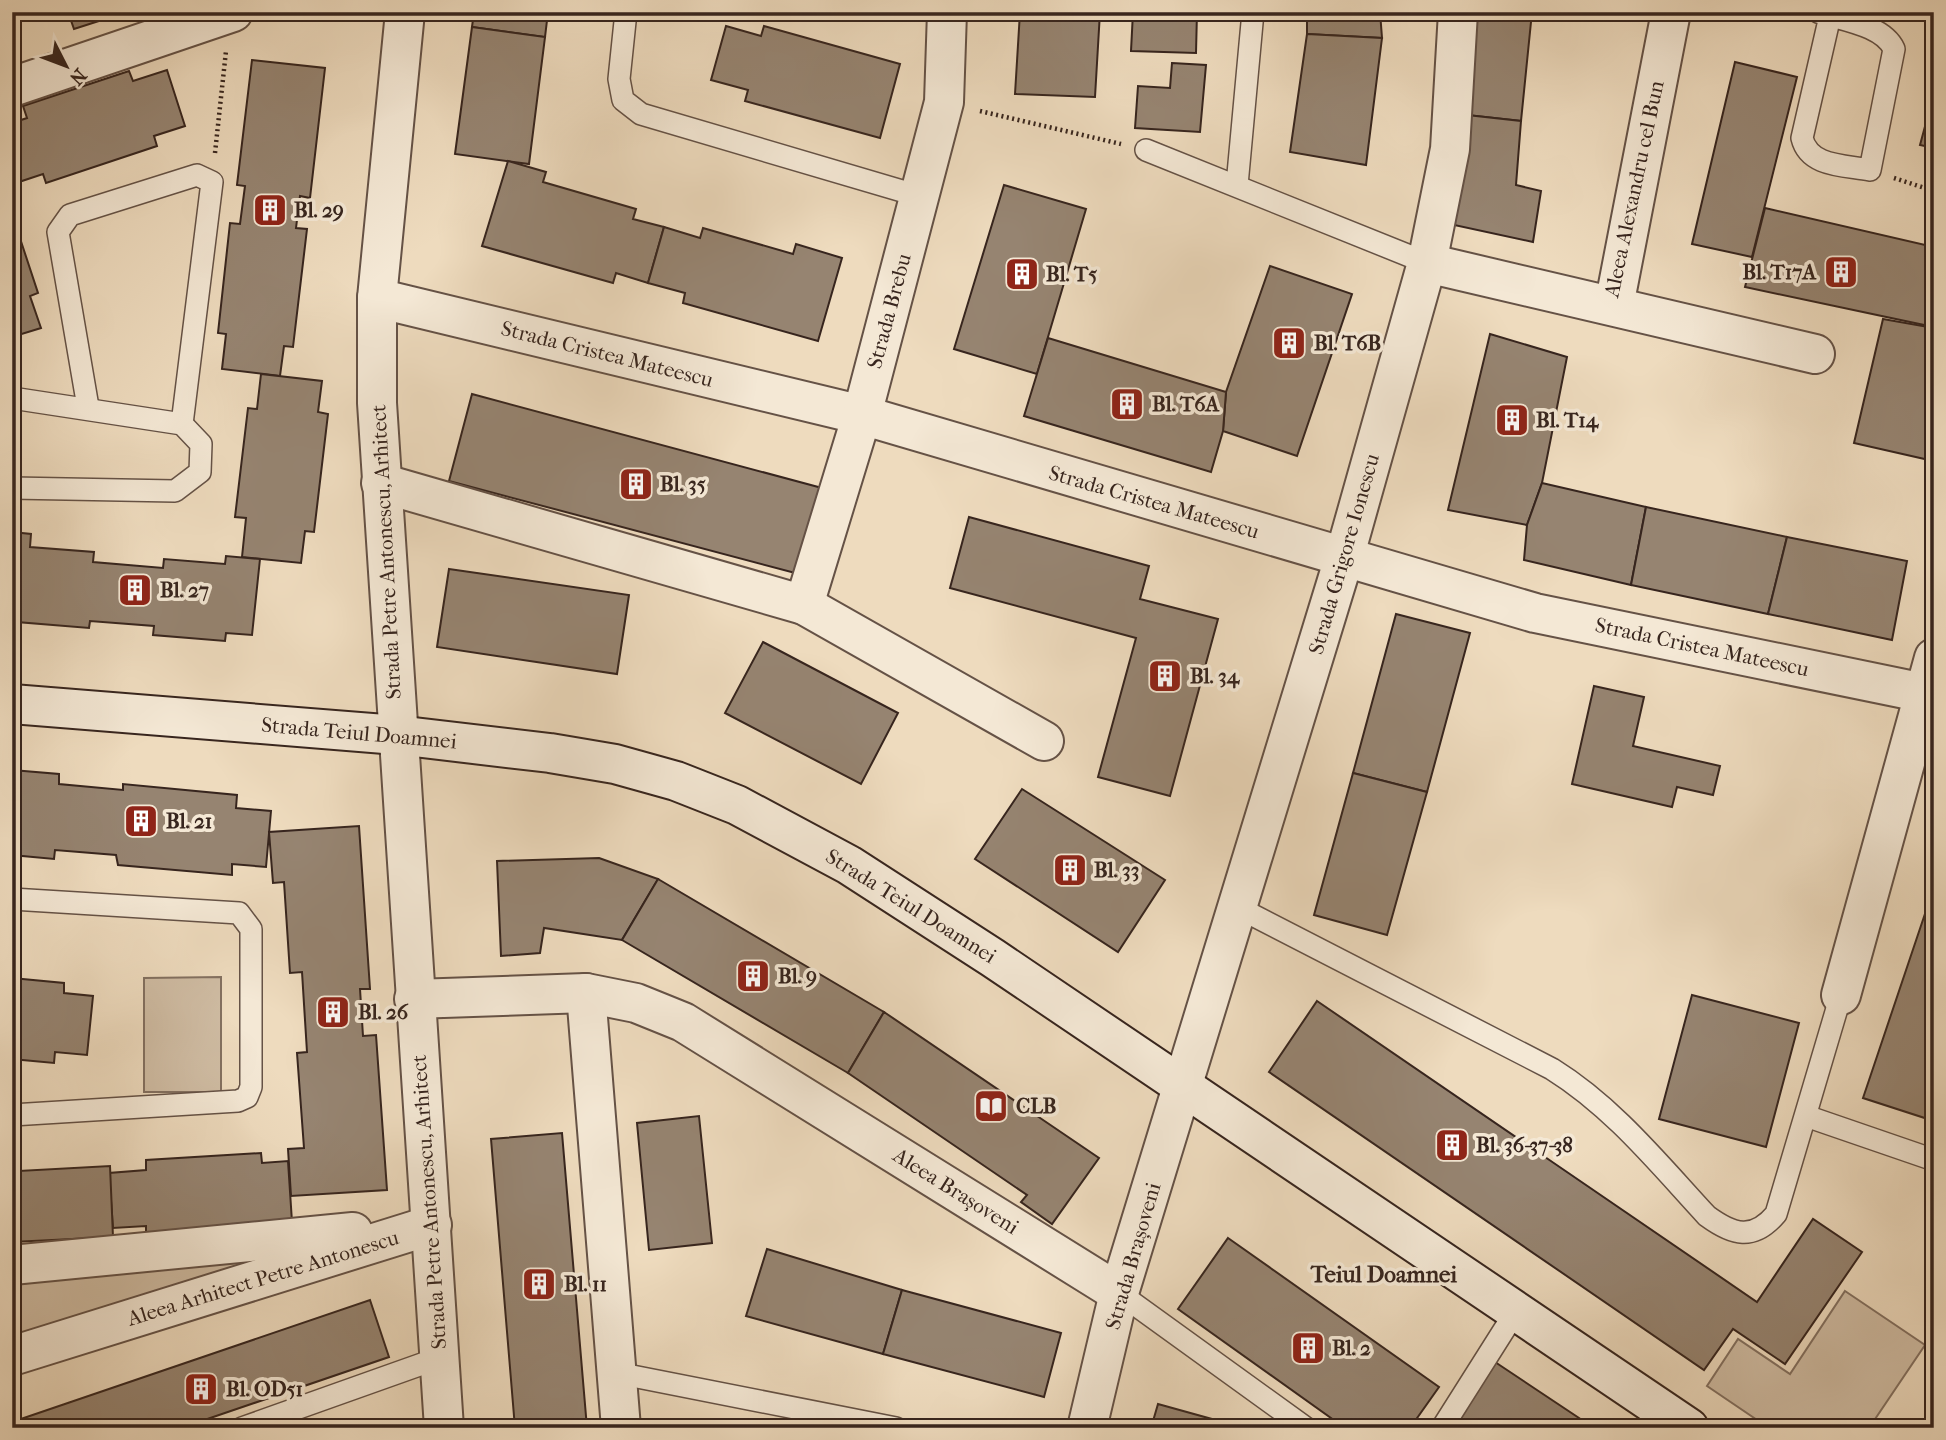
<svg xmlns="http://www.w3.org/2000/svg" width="1946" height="1440" font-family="'IM FELL French Canon',serif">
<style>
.green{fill:#cfbca3;stroke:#837060;stroke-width:2}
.building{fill:#968471;stroke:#37251e;stroke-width:2}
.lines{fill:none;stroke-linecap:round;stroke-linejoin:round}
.lane-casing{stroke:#655246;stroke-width:24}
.street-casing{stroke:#655246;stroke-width:42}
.secondary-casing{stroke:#37251e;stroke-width:42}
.path{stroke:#37251e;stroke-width:4.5;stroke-dasharray:2 3.5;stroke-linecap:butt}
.lane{stroke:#f4e8d5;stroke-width:21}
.street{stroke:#f4e8d5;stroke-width:38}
.secondary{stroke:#f4e8d5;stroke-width:38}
.labels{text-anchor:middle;stroke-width:7;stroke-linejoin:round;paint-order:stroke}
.street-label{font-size:21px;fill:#37251e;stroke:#f4e8d5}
.poi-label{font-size:21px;font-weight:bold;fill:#37251e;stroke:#f4e8d5;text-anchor:start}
.neighbourhood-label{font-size:23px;font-weight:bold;fill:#37251e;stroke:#f4e8d5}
</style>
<rect width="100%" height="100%" fill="#eedbbe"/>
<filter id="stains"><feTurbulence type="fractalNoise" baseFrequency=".00286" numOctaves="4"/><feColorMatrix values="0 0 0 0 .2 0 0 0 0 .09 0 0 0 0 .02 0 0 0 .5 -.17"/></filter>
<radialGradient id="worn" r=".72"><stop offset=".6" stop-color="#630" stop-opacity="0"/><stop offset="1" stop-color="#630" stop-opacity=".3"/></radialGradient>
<g class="green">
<path d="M 221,977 L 221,1092 L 144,1092 L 144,978 Z"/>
<path d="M 332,1245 L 12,1341 L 12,1285 Z"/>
<path d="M 1845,1291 L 1925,1345 L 1869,1428 L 1769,1428 L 1707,1386 L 1738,1339 L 1790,1374 Z"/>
</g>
<g class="building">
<path d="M 68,12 L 103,12 L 105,19 L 74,29 Z"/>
<path d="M 474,12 L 548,12 L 545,37 L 472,27 Z"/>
<path d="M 1020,12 L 1100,12 L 1095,97 L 1015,94 Z"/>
<path d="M 1133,12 L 1197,12 L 1196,53 L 1131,51 Z"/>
<path d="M 1307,12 L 1380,12 L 1382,38 L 1307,34 Z"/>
<path d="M 1478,12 L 1532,12 L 1521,121 L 1467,115 Z"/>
<path d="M 726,26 L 761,36 L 764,26 L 900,64 L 880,138 L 745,101 L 748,90 L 711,80 Z"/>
<path d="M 472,27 L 545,37 L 529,164 L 455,154 Z"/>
<path d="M 1307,34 L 1382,38 L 1366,165 L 1290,152 Z"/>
<path d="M 252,60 L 325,68 L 310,198 L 300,196 L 296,228 L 307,229 L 293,347 L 284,346 L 280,376 L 222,369 L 226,334 L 218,333 L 230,223 L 240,224 L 245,186 L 237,185 Z"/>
<path d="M 1735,62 L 1797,77 L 1752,257 L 1692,244 Z"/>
<path d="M 1172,63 L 1206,65 L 1200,132 L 1135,128 L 1138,86 L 1170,88 Z"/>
<path d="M 167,70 L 185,126 L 154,136 L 157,146 L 46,183 L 43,174 L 13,184 L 18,198 L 12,200 L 12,123 L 27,118 L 23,106 L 129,71 L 133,81 Z"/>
<path d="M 1934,93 L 1934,148 L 1920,145 Z"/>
<path d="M 1467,115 L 1521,121 L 1516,185 L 1541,191 L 1533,242 L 1445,223 Z"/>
<path d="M 508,161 L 546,172 L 543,182 L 636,209 L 633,219 L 664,227 L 648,283 L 616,273 L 613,283 L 482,246 Z"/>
<path d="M 1004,185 L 1086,209 L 1037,374 L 954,349 Z"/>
<path d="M 1765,208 L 1934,247 L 1934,307 L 1929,326 L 1745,287 Z"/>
<path d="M 12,214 L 38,293 L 30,296 L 41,328 L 12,337 Z"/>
<path d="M 664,227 L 700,238 L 703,228 L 793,254 L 796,244 L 842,258 L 818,341 L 683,303 L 685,293 L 648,283 Z"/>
<path d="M 1270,266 L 1352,294 L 1297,456 L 1223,431 L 1226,392 Z"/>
<path d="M 1883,319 L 1934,328 L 1934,440 L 1929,460 L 1854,443 Z"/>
<path d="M 1490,334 L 1567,357 L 1542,483 L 1527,525 L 1448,510 Z"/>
<path d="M 1048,338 L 1226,392 L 1223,431 L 1211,472 L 1024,416 Z"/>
<path d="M 261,374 L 322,381 L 318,412 L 328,414 L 314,532 L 305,531 L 301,563 L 242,557 L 246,518 L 235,517 L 248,408 L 257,409 Z"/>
<path d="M 472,394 L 822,488 L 799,574 L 449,481 Z"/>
<path d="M 1542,483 L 1646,507 L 1631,585 L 1524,560 L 1527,525 Z"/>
<path d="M 1646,507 L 1787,537 L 1768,614 L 1631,585 Z"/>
<path d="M 969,517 L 1149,566 L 1140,599 L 1218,619 L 1170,796 L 1098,777 L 1136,638 L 950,588 Z"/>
<path d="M 12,532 L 31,534 L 30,547 L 94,552 L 93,562 L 163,568 L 164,559 L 225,564 L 226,556 L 260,559 L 252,635 L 226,633 L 225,641 L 153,635 L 154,626 L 90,621 L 89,628 L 17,622 L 18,612 L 12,612 Z"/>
<path d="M 1787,537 L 1907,561 L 1892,640 L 1768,614 Z"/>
<path d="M 449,569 L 629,595 L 617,674 L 437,647 Z"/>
<path d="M 1396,614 L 1470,633 L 1427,792 L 1353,773 Z"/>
<path d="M 763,642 L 898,713 L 861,784 L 725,713 Z"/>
<path d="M 1594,686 L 1644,697 L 1633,746 L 1720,766 L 1713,795 L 1677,787 L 1672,807 L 1572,784 Z"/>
<path d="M 12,770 L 59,774 L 59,784 L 123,790 L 123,784 L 237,795 L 236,808 L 271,811 L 266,867 L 232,864 L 232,875 L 118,865 L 116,855 L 55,850 L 54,859 L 12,855 Z"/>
<path d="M 1353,773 L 1427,792 L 1387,935 L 1314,915 Z"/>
<path d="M 1022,789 L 1165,880 L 1118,952 L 975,859 Z"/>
<path d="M 359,826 L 370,989 L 360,989 L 363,1036 L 376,1035 L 387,1190 L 291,1196 L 288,1149 L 304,1148 L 297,1053 L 307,1052 L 302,972 L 290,973 L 284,882 L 273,883 L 269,832 Z"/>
<path d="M 599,858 L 658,879 L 622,940 L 544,928 L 540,953 L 501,956 L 497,861 Z"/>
<path d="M 658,879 L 884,1012 L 848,1073 L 622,940 Z"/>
<path d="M 1934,887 L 1934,1121 L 1863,1098 Z"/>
<path d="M 12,978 L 64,983 L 64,993 L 93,996 L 87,1055 L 55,1052 L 54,1063 L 12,1059 Z"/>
<path d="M 1692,995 L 1799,1023 L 1766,1147 L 1659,1119 Z"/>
<path d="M 1317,1001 L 1757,1302 L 1813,1219 L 1862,1252 L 1785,1364 L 1733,1329 L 1704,1370 L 1269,1072 Z"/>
<path d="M 884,1012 L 1099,1158 L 1052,1224 L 1021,1202 L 1027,1195 L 848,1073 Z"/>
<path d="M 699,1116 L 712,1243 L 649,1250 L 637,1123 Z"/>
<path d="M 562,1133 L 587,1428 L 515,1428 L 491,1139 Z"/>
<path d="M 261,1153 L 262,1163 L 288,1161 L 292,1222 L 146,1238 L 146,1226 L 113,1228 L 109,1173 L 146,1170 L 146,1160 Z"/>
<path d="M 12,1162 L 18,1162 L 19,1171 L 110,1166 L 113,1237 L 12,1242 Z"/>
<path d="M 1228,1238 L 1439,1387 L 1410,1428 L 1345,1428 L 1178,1309 Z"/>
<path d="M 767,1249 L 902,1290 L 883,1354 L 746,1316 Z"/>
<path d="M 902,1290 L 1061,1333 L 1044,1397 L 883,1354 Z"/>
<path d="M 370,1300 L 389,1357 L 181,1428 L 12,1428 L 12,1422 Z"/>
<path d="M 1492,1360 L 1588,1424 L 1588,1428 L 1467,1428 L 1453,1418 Z"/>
<path d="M 1158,1404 L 1230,1424 L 1229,1428 L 1151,1428 Z"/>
</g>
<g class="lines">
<g class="lane-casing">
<g id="lane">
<path d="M 626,12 L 619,79 L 623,100 L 641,114 L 919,196"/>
<path d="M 1818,12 C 1842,20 1883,25 1894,49 L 1870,170 C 1844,165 1809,167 1802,138 L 1830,16"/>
<path d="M 1146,150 L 1427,263"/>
<path d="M 1237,185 L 1253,12"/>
<path d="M 12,398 L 182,424 L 201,444 L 200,472 L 175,491 L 12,488"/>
<path d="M 88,407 L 58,232 L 70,215 L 197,175 L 212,182 L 182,424"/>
<path d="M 12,899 L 239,913 L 251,929 L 251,1087 L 247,1097 L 238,1101 L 12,1115"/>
<path d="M 1237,907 L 1552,1069 C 1613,1107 1658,1163 1707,1216 C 1733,1235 1753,1241 1776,1214 L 1841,995"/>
<path d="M 1806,1116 L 1934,1160"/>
<path d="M 1119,1293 L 1306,1428"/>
<path d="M 617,1373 L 896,1428"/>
<path d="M 242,1428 L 439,1358"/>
<path d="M 1442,1428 L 1516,1311"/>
</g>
</g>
<g class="street-casing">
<g id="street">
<path d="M 405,12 L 377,298 L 377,403 L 444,1428"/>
<path d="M 12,87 L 233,12"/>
<path d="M 1427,263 L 1815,354"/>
<path d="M 377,298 L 862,415 L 1535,613 L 1934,695"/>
<path d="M 1614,306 L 1671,12"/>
<path d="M 381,483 L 804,605 L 1044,741"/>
<path d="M 804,605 L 862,415 L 944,102 L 947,12"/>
<path d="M 586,993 L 621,1428"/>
<path d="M 1841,995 L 1934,658"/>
<path d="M 414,999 L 586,993 L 636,1003 L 683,1022 L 1119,1293"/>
<path d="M 12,1265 L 353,1232"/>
<path d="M 12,1356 L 432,1225"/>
<path d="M 1087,1428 L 1119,1293 L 1344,558 L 1427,263 L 1450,149 L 1458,12"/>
</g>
</g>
<g class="secondary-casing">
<path id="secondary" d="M 12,704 L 397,735 L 550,753 L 615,764 L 676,781 L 737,805 L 849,865 L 993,958 L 1689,1428"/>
</g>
<g class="path">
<path d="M 980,111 L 1121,144"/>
<path d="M 215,153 L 226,51"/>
<path d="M 1894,178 L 1934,191"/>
</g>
<use href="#lane" class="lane"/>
<use href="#street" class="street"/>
<use href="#secondary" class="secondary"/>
</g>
<defs>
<g id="building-square" transform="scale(1.75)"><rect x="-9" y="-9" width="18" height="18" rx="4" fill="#8f2418" stroke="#f4e8d5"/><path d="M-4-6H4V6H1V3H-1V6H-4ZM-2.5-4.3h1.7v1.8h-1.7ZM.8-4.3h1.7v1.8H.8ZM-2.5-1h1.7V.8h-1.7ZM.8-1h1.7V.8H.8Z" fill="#fff"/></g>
<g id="library-square" transform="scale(1.75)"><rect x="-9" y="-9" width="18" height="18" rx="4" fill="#8f2418" stroke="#f4e8d5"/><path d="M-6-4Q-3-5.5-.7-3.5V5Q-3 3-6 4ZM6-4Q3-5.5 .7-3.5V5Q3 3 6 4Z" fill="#fff"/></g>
</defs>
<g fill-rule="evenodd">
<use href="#building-square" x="270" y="210"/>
<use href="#building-square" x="1841" y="272"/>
<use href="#building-square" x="1022" y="274"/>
<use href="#building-square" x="1289" y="343"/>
<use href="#building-square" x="1127" y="404"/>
<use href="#building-square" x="1512" y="420"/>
<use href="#building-square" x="636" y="484"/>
<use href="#building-square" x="135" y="590"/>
<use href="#building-square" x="1165" y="676"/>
<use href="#building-square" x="141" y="821"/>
<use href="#building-square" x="1070" y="870"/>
<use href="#building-square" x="753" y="976"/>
<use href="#building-square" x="333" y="1012"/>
<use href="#library-square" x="991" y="1106"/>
<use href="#building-square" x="1452" y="1145"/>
<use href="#building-square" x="539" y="1284"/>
<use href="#building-square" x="1308" y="1348"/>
<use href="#building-square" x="201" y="1389"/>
</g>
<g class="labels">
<g class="street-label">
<text transform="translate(1634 189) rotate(-78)" y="7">Aleea Alexandru cel Bun</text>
<text transform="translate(889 311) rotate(-75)" y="7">Strada Brebu</text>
<text transform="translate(607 354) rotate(14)" y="7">Strada Cristea Mateescu</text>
<text transform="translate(1154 502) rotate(16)" y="7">Strada Cristea Mateescu</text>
<text transform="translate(386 552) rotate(-93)" y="7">Strada Petre Antonescu, Arhitect</text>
<text transform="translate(1344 554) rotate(-74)" y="7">Strada Grigore Ionescu</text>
<text transform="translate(1702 647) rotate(12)" y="7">Strada Cristea Mateescu</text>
<text transform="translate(359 733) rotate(5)" y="7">Strada Teiul Doamnei</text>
<text transform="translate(911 906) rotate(32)" y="7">Strada Teiul Doamnei</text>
<text transform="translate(956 1191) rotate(32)" y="7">Aleea Brașoveni</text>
<text transform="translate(429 1202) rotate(-94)" y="7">Strada Petre Antonescu, Arhitect</text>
<text transform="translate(1133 1256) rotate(-74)" y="7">Strada Brașoveni</text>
<text transform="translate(263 1278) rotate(-17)" y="7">Aleea Arhitect Petre Antonescu</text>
</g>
<g class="poi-label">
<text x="294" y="217">Bl. 29</text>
<text x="1816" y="279" text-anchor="end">Bl. T17A</text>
<text x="1046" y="281">Bl. T5</text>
<text x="1314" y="350">Bl. T6B</text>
<text x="1152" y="411">Bl. T6A</text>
<text x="1536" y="427">Bl. T14</text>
<text x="660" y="491">Bl. 35</text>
<text x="160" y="597">Bl. 27</text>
<text x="1190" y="683">Bl. 34</text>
<text x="166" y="828">Bl. 21</text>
<text x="1094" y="877">Bl. 33</text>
<text x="778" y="983">Bl. 9</text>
<text x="358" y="1019">Bl. 26</text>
<text x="1016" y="1113">CLB</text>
<text x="1476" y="1152">Bl. 36-37-38</text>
<text x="564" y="1291">Bl. 11</text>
<text x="1332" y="1355">Bl. 2</text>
<text x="226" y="1396">Bl. OD51</text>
</g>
<g class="neighbourhood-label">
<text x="1384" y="1282">Teiul Doamnei</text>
</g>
</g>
<rect width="1946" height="1440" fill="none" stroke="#eedbbe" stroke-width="42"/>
<rect x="14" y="14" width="1918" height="1412" fill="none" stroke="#37251e" stroke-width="3.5"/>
<rect x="21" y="21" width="1904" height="1398" fill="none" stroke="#37251e" stroke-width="2"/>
<g transform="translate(66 66) rotate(132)" stroke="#f4e8d5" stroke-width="5" paint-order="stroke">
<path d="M0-5L12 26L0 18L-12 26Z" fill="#37251e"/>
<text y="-10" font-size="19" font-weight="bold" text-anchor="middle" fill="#37251e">N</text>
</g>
<rect width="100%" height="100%" filter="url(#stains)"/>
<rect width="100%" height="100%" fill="url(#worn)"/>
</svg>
